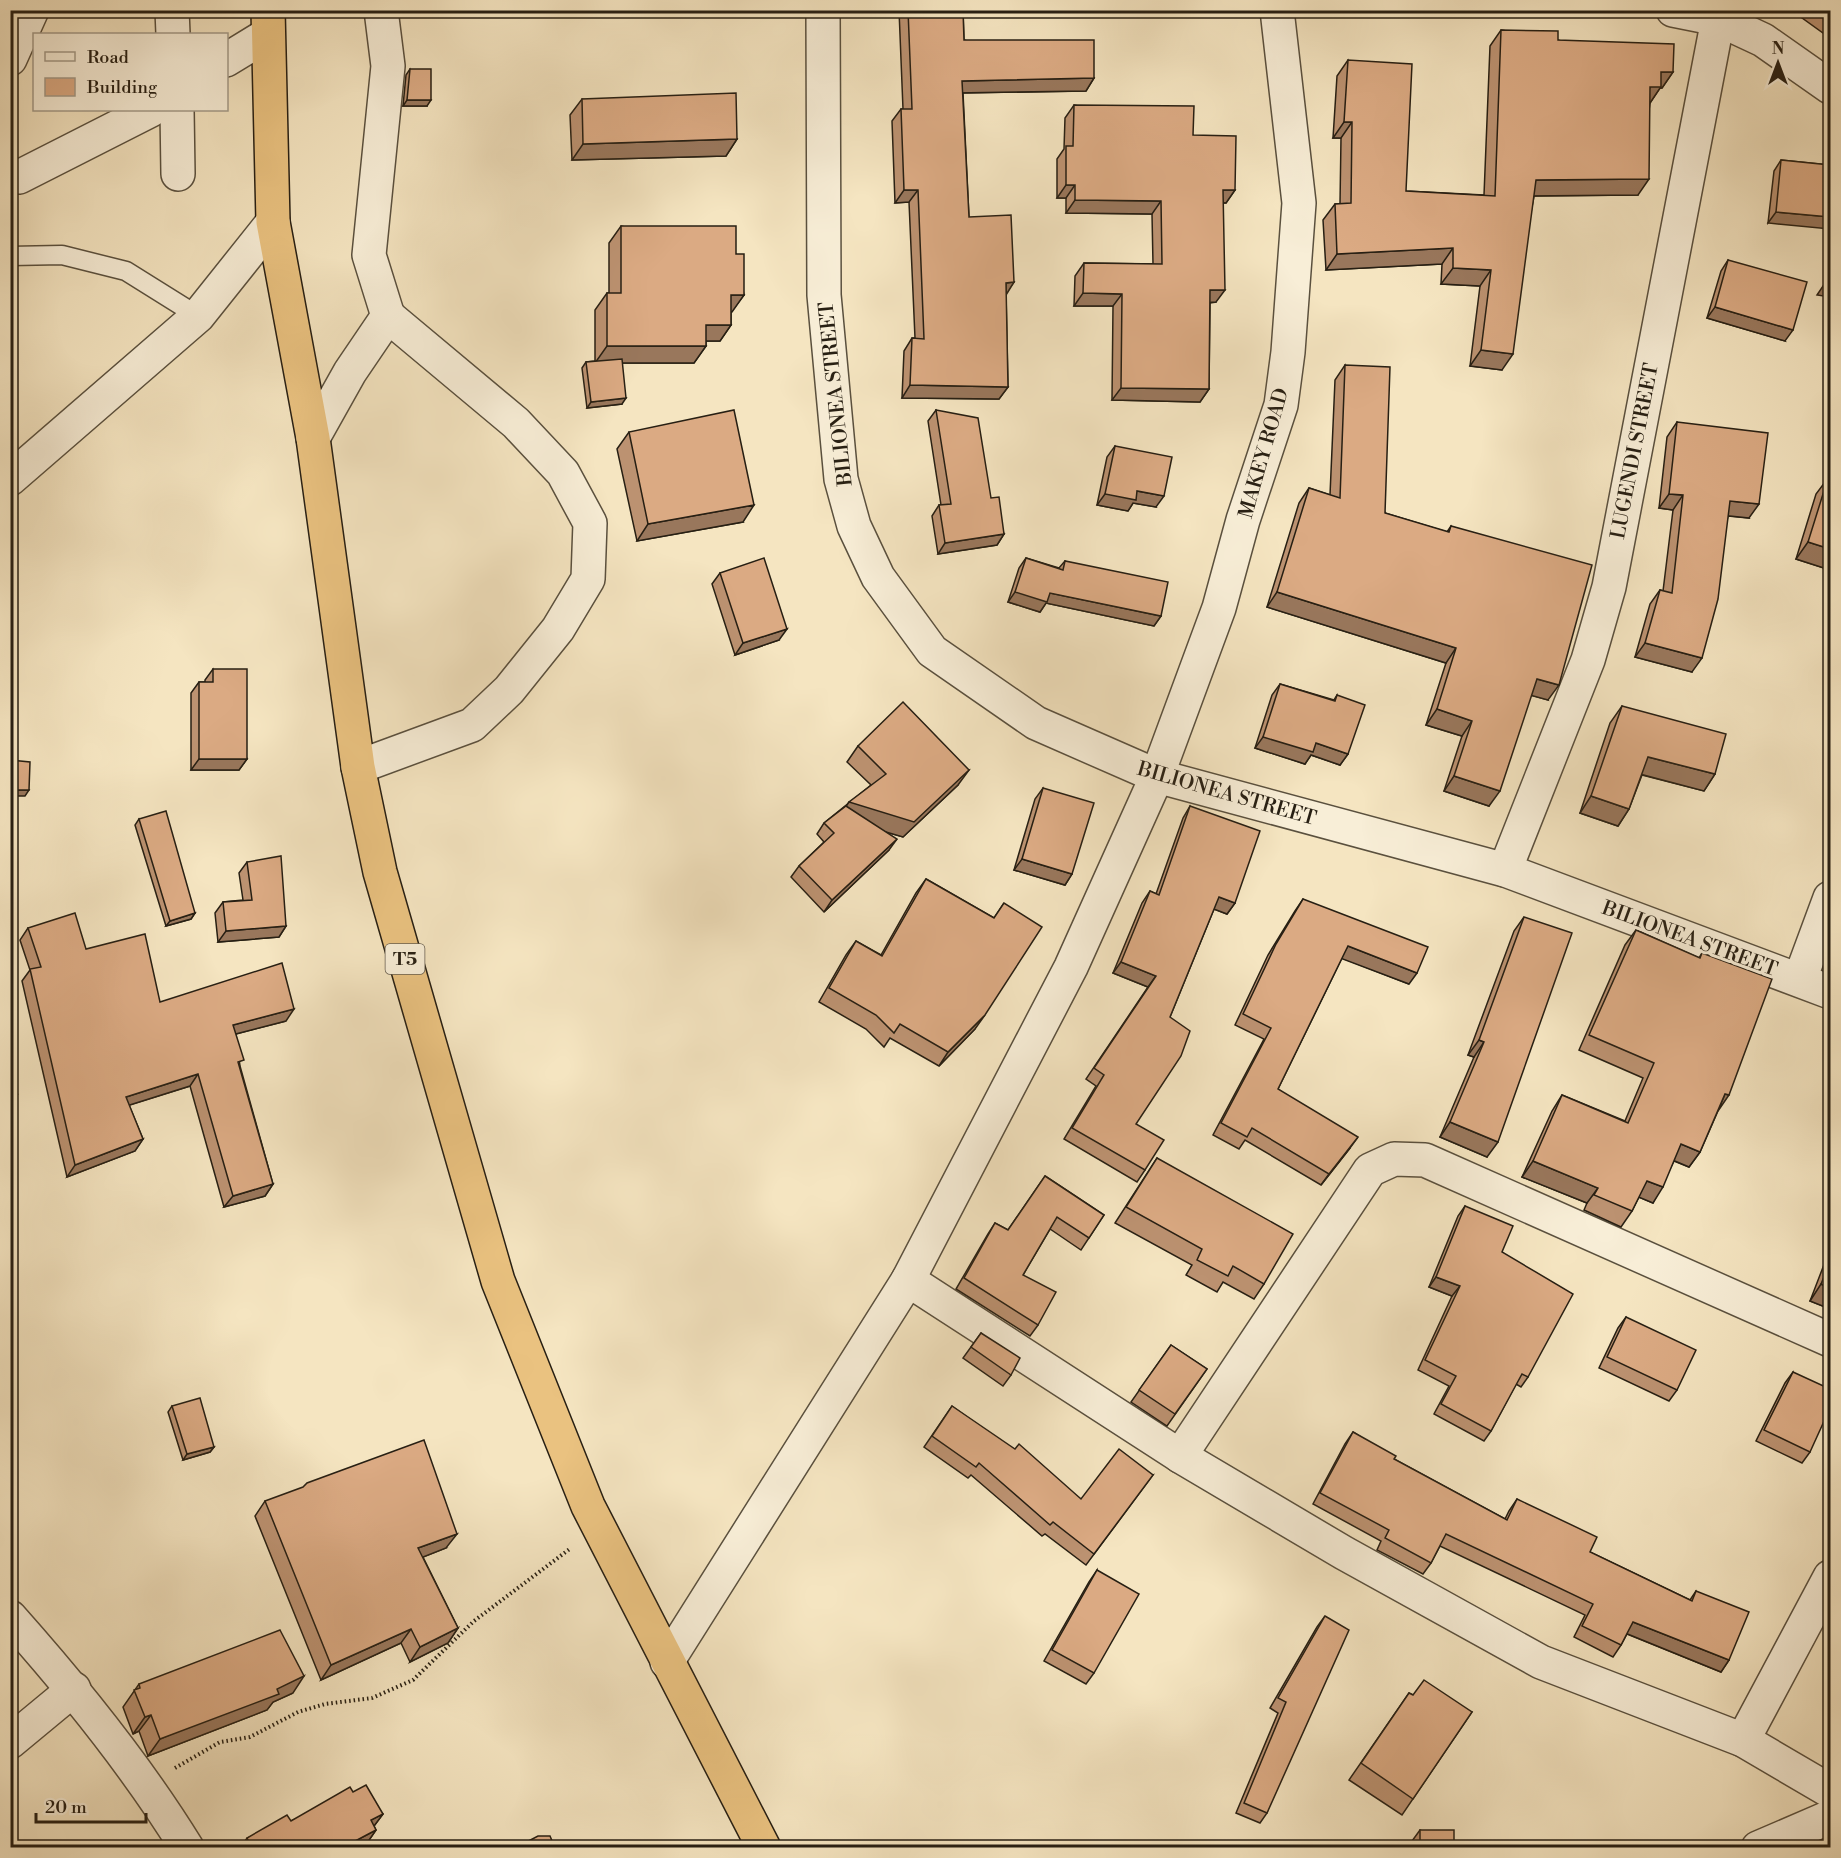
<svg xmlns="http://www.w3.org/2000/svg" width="1841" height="1858" font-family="'Libre Bodoni',serif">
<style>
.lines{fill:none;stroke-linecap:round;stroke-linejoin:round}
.service-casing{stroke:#5a503e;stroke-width:21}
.minor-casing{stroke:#5a503e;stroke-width:36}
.trunk-casing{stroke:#271f13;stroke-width:36}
.path{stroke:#271f13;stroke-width:4;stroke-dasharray:1.5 3;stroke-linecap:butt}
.service{stroke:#f8eed7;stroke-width:18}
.minor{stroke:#f8eed7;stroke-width:33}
.trunk{stroke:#eac280;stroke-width:33}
.wall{fill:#bc9271;stroke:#271f13;stroke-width:1.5}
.shaded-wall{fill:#99775c;stroke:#271f13;stroke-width:1.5}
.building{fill:#dbaa83;stroke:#271f13;stroke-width:1.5}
.labels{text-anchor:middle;stroke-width:6;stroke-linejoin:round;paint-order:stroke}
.shield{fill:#f8eed7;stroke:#665d4e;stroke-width:1.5}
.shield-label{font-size:18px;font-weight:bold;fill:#271f13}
.street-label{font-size:20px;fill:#271f13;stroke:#f8eed7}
</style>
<rect width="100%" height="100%" fill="#f5e5c1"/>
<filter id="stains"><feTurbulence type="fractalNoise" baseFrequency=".00333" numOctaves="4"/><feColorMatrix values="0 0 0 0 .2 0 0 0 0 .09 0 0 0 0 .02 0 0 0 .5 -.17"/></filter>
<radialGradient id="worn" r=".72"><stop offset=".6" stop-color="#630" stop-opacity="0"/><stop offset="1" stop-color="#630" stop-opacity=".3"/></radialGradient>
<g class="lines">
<g class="service-casing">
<path id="service" d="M 10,256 L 62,255 L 126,271 L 198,316"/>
</g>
<g class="minor-casing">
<g id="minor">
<path d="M 172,10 L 173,34"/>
<path d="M 823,10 L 824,295 L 841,479 L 854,526 L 878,577 L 932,651 L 1036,723 L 1157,776 L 1505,870 L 1830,992"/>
<path d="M 1673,10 L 1718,19 L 1763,40 L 1830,87"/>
<path d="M 10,59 L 32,10"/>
<path d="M 226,60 L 267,35"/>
<path d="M 177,110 L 178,174"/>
<path d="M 19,177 L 151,110"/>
<path d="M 313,438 L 350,372 L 388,316 L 369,255 L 388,66 L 381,10"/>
<path d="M 10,479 L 198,316 L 273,222"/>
<path d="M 358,767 L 472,725 L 509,690 L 558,629 L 588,579 L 590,523 L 563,473 L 516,423 L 388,316"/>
<path d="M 1505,870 L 1588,660 L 1609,587 L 1718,19"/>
<path d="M 1800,979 L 1830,898"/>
<path d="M 908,1280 L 1180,1456 L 1344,1553 L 1541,1662 L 1743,1740 L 1830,1791"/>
<path d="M 1180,1456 L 1370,1170 L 1394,1159 L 1425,1160 L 1830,1340"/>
<path d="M 10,1617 C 75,1690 136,1765 187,1848"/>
<path d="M 667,1662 L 908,1280 L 1071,967 L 1157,776 L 1219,608 L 1243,520 L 1281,405 L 1288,352 L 1299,203 L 1277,10"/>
<path d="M 1743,1740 L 1830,1577"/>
<path d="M 10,1742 L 74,1689"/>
<path d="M 1758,1848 L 1830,1817"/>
</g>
</g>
<g class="trunk-casing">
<path id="trunk" d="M 268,10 L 273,222 L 313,438 L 358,767 L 380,872 L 498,1281 L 588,1506 L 764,1848"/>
</g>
<path class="path" d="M 175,1768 L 220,1742 L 250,1737 L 298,1712 L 325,1704 L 372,1698 L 413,1680 L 474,1621 L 571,1548"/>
<use href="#service" class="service"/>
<use href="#minor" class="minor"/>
<use href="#trunk" class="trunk"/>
</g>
<g class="wall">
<path d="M 899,10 L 963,10 L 964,40 L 1094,78 L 1086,91 L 963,93 L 969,217 L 1014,282 L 1006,293 L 1008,387 L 999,399 L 902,398 L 904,351 L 912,338 L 915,338 L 909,202 L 895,203 L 892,121 L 901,109 L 903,109 Z"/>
<path d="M 1791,10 L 1830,10 L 1830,38 Z"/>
<path d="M 1501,30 L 1558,40 L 1673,72 L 1662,88 L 1660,88 L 1650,103 L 1638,195 L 1534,196 L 1502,370 L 1470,366 L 1480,286 L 1441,284 L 1442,264 L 1326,270 L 1323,220 L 1335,204 L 1340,204 L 1341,138 L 1333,138 L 1337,76 L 1348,60 L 1406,191 L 1484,195 L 1490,46 Z"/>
<path d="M 410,69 L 427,106 L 403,106 L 406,75 Z"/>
<path d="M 582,99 L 737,139 L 726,156 L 572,160 L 570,115 Z"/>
<path d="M 1074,105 L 1193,135 L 1235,190 L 1226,203 L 1223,203 L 1216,302 L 1210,303 L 1209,389 L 1200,402 L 1112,400 L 1113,306 L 1074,306 L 1075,276 L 1084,263 L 1153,264 L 1152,214 L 1066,213 L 1066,198 L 1057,198 L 1057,159 L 1064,149 L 1065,118 Z"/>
<path d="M 1781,160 L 1830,165 L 1768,223 L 1774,171 Z"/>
<path d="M 621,226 L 736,254 L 744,295 L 731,312 L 731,325 L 720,341 L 706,341 L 706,346 L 694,363 L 622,363 L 622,404 L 587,408 L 582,368 L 586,362 L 595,361 L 595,310 L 607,293 L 609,293 L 609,243 Z"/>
<path d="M 1728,260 L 1785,341 L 1707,318 L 1721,271 Z"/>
<path d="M 1345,365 L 1385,513 L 1447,532 L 1451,526 L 1548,700 L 1531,695 L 1489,806 L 1444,791 L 1462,736 L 1426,725 L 1446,663 L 1267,607 L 1299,503 L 1309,488 L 1330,495 L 1335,380 Z"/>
<path d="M 936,410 L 991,498 L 1004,534 L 997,545 L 938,554 L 932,516 L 939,505 L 941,505 L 928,421 Z"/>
<path d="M 1677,422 L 1749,518 L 1728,516 L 1692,672 L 1635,657 L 1650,604 L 1660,590 L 1663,591 L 1673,510 L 1659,508 L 1667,437 Z"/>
<path d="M 629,432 L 743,522 L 637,541 L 617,449 Z"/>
<path d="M 1115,446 L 1156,507 L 1133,503 L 1128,511 L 1097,505 L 1107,457 Z"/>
<path d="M 1828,478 L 1830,478 L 1830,570 L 1796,559 L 1816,494 Z"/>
<path d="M 1026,558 L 1059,568 L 1065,561 L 1161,616 L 1154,626 L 1046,603 L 1040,612 L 1008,602 L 1019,568 Z"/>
<path d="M 720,573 L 779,640 L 735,655 L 712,584 Z"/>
<path d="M 213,669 L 247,759 L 239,770 L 191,770 L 191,693 L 199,682 L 205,682 L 205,680 Z"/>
<path d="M 1280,684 L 1334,700 L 1337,695 L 1348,754 L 1340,765 L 1311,755 L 1305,764 L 1255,748 L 1272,695 Z"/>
<path d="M 1622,706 L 1715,774 L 1704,791 L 1642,775 L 1629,809 L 1618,826 L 1580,813 L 1610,723 Z"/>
<path d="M 858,746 L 958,785 L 903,837 L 886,832 L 889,850 L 824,912 L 791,877 L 799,866 L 824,842 L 817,834 L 824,823 L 871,785 L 847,762 Z"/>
<path d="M 1043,788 L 1072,874 L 1065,885 L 1014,870 L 1035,799 Z"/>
<path d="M 1190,806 L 1235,903 L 1227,914 L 1214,909 L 1170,1017 L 1136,1124 L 1145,1170 L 1137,1182 L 1064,1139 L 1096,1086 L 1086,1079 L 1148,987 L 1113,973 L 1142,903 L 1150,891 L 1156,894 L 1183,818 Z"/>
<path d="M 139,819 L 195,913 L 191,919 L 166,926 L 135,825 Z"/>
<path d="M 247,862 L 286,926 L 279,937 L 218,942 L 215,913 L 223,902 L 243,900 L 239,873 Z"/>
<path d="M 926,879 L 994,918 L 1004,903 L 975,1029 L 939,1066 L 890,1038 L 884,1047 L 866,1029 L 819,1002 L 846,955 L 856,941 L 881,955 L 916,893 Z"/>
<path d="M 1303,899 L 1409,984 L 1342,958 L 1278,1089 L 1350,1148 L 1321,1185 L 1245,1140 L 1239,1149 L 1213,1135 L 1264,1039 L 1235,1025 L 1268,955 L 1295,911 Z"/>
<path d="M 1524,917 L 1487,1157 L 1440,1137 L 1474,1057 L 1468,1055 L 1514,931 Z"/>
<path d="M 28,928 L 86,949 L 160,1002 L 286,1021 L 236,1034 L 240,1066 L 273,1184 L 265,1196 L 224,1207 L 190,1086 L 129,1105 L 143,1139 L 135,1151 L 67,1177 L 22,981 L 30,970 L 20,940 Z"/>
<path d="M 1636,930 L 1699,958 L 1702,953 L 1718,1111 L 1700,1152 L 1689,1167 L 1674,1161 L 1653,1203 L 1639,1197 L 1632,1211 L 1621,1227 L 1584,1210 L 1587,1203 L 1522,1177 L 1552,1111 L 1562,1095 L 1625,1121 L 1643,1078 L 1579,1050 L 1625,945 Z"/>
<path d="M 1157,1158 L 1264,1284 L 1254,1299 L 1223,1282 L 1217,1292 L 1186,1275 L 1192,1265 L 1115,1223 Z"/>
<path d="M 1045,1176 L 1104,1215 L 1081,1250 L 1050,1229 L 1023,1275 L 1038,1325 L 1030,1336 L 956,1289 L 988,1234 L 995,1223 L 1008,1230 Z"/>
<path d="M 1465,1206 L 1502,1252 L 1528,1377 L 1521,1387 L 1516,1384 L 1491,1431 L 1484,1441 L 1434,1414 L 1449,1386 L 1418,1370 L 1452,1296 L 1429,1287 L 1458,1216 Z"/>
<path d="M 1830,1249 L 1830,1309 L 1810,1301 Z"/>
<path d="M 1626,1317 L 1677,1390 L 1669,1401 L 1599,1368 L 1618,1328 Z"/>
<path d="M 981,1333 L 1011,1375 L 1003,1386 L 963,1358 Z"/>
<path d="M 1171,1345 L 1207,1369 L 1167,1426 L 1131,1402 Z"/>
<path d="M 1793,1372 L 1810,1452 L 1802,1463 L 1756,1441 L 1785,1383 Z"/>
<path d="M 172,1406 L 214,1447 L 210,1452 L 183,1460 L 168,1412 Z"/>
<path d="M 952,1406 L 1081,1499 L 1153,1475 L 1086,1565 L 1045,1534 L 1042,1536 L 971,1475 L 968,1478 L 924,1447 Z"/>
<path d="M 1353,1432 L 1394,1459 L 1505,1519 L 1509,1511 L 1517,1499 L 1590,1552 L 1690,1600 L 1696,1591 L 1729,1660 L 1721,1672 L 1627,1634 L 1621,1645 L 1613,1657 L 1574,1637 L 1585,1615 L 1440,1546 L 1431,1563 L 1423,1574 L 1377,1550 L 1381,1541 L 1313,1504 L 1345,1444 Z"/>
<path d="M 265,1501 L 446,1548 L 423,1557 L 458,1628 L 448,1643 L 410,1662 L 401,1643 L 321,1680 L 255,1516 Z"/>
<path d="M 1097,1570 L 1094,1673 L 1086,1684 L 1044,1661 L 1089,1582 Z"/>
<path d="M 1325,1616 L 1267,1813 L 1260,1823 L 1236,1813 L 1278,1713 L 1270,1708 L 1317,1627 Z"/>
<path d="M 139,1684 L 293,1693 L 273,1702 L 267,1710 L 148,1756 L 139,1731 L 133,1734 L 123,1707 Z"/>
<path d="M 1409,1693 L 1413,1695 L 1472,1712 L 1402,1815 L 1349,1780 Z"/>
<path d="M 353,1792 L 383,1814 L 374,1826 L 376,1830 L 365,1846 L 362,1848 L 240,1848 L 247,1838 L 291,1821 Z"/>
<path d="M 1420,1830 L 1454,1848 L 1412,1848 L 1412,1841 Z"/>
</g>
<g class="shaded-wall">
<path d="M 1661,72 L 1673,72 L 1662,88 L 1660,88 L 1650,103 L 1639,103 Z"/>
<path d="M 1094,78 L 1086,91 L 954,93 L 962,81 Z"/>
<path d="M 407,100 L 431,100 L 427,106 L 403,106 Z"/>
<path d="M 1344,122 L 1352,122 L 1341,138 L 1333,138 Z"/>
<path d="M 737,139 L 726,156 L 572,160 L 583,144 Z"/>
<path d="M 1649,179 L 1638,195 L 1525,196 L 1536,180 Z"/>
<path d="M 1066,185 L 1075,185 L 1066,198 L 1057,198 Z"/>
<path d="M 904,190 L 918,190 L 909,202 L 895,203 Z"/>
<path d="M 1223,190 L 1235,190 L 1226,203 L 1214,202 Z"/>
<path d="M 1075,200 L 1161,201 L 1152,214 L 1066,213 Z"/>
<path d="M 1776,212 L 1830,217 L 1830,229 L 1768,223 Z"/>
<path d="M 1453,248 L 1442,264 L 1326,270 L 1337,254 Z"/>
<path d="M 1453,268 L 1491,270 L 1480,286 L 1441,284 Z"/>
<path d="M 1014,282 L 1006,295 L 1006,283 Z"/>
<path d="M 1825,283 L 1830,284 L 1830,297 L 1817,295 Z"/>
<path d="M 1210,290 L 1225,290 L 1216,302 L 1201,303 Z"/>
<path d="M 1083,293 L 1122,294 L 1113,306 L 1074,306 Z"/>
<path d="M 731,295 L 744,295 L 732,312 L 720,312 Z"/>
<path d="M 1715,307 L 1793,330 L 1785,341 L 1707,318 Z"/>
<path d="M 706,325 L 731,325 L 720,341 L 694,341 Z"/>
<path d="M 607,346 L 706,346 L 694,363 L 595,363 Z"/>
<path d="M 1481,350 L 1513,354 L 1502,370 L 1470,366 Z"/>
<path d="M 910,385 L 1008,387 L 999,399 L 902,398 Z"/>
<path d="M 1121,388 L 1209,389 L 1200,402 L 1112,400 Z"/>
<path d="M 626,398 L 622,404 L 587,408 L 591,402 Z"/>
<path d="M 1137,491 L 1164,496 L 1156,507 L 1133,503 L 1128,511 L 1097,505 L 1105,494 Z"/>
<path d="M 1669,494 L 1683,495 L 1673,510 L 1659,508 Z"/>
<path d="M 1730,501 L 1759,504 L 1749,518 L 1720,515 Z"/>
<path d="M 754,505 L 743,522 L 637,541 L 648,524 Z"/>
<path d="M 1004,534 L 997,545 L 938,554 L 945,543 Z"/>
<path d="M 1808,542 L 1830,549 L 1830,570 L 1796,559 Z"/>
<path d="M 1015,592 L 1050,593 L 1161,616 L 1154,626 L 1046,603 L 1040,612 L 1008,602 Z"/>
<path d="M 1277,592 L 1456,648 L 1446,663 L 1267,607 Z"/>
<path d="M 787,629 L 779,640 L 735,655 L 743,643 Z"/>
<path d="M 1645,643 L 1702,658 L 1692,672 L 1635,657 Z"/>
<path d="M 1537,679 L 1559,685 L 1548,700 L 1526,694 Z"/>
<path d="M 1437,709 L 1472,721 L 1462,736 L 1426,725 Z"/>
<path d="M 1263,737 L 1316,743 L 1348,754 L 1340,765 L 1311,755 L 1305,764 L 1255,748 Z"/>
<path d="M 1648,757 L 1715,774 L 1704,791 L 1636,773 Z"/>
<path d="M 199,759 L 247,759 L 239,770 L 191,770 Z"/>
<path d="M 969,770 L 958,785 L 903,837 L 838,818 L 849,802 Z"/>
<path d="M 1454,776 L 1500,791 L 1489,806 L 1444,791 Z"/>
<path d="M 10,790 L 29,790 L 25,796 L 10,796 Z"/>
<path d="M 1591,796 L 1629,809 L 1618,826 L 1580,813 Z"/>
<path d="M 897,839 L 889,850 L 824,912 L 832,900 Z"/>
<path d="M 1022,859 L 1072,874 L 1065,885 L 1014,870 Z"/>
<path d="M 1219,897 L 1235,903 L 1227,914 L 1211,908 Z"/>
<path d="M 195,913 L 191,919 L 166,926 L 170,921 Z"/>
<path d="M 286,926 L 279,937 L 218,942 L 226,931 Z"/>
<path d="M 1348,946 L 1417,973 L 1409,984 L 1340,958 Z"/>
<path d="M 1121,962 L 1156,976 L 1148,987 L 1113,973 Z"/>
<path d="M 294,1009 L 286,1021 L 224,1037 L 233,1025 Z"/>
<path d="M 985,1015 L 975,1029 L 939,1066 L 948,1052 Z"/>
<path d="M 1479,1040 L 1484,1042 L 1474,1057 L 1468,1055 Z"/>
<path d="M 198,1074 L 190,1086 L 117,1109 L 126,1097 Z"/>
<path d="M 1725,1094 L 1729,1095 L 1718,1111 Z"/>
<path d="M 17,1095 L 10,1105 L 10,1097 Z"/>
<path d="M 1450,1122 L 1498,1142 L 1487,1157 L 1440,1137 Z"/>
<path d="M 1358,1137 L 1350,1148 L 1321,1185 L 1329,1174 Z"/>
<path d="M 143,1139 L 135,1151 L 67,1177 L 75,1165 Z"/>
<path d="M 1681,1144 L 1700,1152 L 1689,1167 L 1670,1159 Z"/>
<path d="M 1533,1161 L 1598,1188 L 1587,1203 L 1522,1177 Z"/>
<path d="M 1647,1181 L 1663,1187 L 1653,1203 L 1636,1196 Z"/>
<path d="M 273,1184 L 265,1196 L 224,1207 L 233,1196 Z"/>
<path d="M 1436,1277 L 1460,1286 L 1452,1296 L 1429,1287 Z"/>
<path d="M 1821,1284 L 1830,1288 L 1830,1309 L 1810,1301 Z"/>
<path d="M 214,1447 L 210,1452 L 183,1460 L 187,1454 Z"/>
<path d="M 457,1534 L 446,1548 L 408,1563 L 418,1548 Z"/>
<path d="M 1633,1622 L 1729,1660 L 1721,1672 L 1625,1633 Z"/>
<path d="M 458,1628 L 448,1643 L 410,1662 L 420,1647 Z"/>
<path d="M 411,1629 L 401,1643 L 321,1680 L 331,1665 Z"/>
<path d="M 304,1676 L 293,1693 L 273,1702 L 267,1710 L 148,1756 L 160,1739 Z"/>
<path d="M 151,1715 L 139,1731 L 133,1734 L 145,1717 Z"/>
<path d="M 383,1814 L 371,1830 L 371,1820 Z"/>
<path d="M 376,1830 L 365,1846 L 362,1848 L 351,1848 L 355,1841 Z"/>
</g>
<g class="building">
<path d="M 908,10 L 963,10 L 964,40 L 1094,40 L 1094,78 L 962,81 L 969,217 L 1011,215 L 1014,282 L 1006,283 L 1008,387 L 910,385 L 912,338 L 924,339 L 918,190 L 904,190 L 901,109 L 912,109 Z"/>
<path d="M 1824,10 L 1830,10 L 1830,15 Z"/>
<path d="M 1501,30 L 1558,31 L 1558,40 L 1674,44 L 1673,72 L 1661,72 L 1661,87 L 1650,87 L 1649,179 L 1536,180 L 1513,354 L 1481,350 L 1491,270 L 1453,268 L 1453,248 L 1337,254 L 1335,204 L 1351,203 L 1352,122 L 1344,122 L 1348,60 L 1412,64 L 1406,191 L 1495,196 Z"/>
<path d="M 410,69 L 431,69 L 431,100 L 407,100 Z"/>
<path d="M 736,93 L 737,139 L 583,144 L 582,99 Z"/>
<path d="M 1074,105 L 1194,106 L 1193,135 L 1236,136 L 1235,190 L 1223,190 L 1225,290 L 1210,290 L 1209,389 L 1121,388 L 1122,294 L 1083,293 L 1084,263 L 1162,264 L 1161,201 L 1075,200 L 1075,185 L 1066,185 L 1066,146 L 1073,146 Z"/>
<path d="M 1781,160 L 1830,165 L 1830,217 L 1776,212 Z"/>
<path d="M 621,226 L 736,226 L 736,254 L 744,254 L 744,295 L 731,295 L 731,325 L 706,325 L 706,346 L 607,346 L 607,293 L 621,293 Z"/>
<path d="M 1728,260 L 1807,282 L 1793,330 L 1715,307 Z"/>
<path d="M 1830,276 L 1830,284 L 1825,283 Z"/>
<path d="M 622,359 L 626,398 L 591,402 L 586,362 Z"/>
<path d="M 1345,365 L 1390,367 L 1385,513 L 1449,532 L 1451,526 L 1592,565 L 1559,685 L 1537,679 L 1500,791 L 1454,776 L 1472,721 L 1437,709 L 1456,648 L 1277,592 L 1309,488 L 1340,498 Z"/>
<path d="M 734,410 L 754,505 L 648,524 L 629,432 Z"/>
<path d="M 936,410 L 978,418 L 991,498 L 999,497 L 1004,534 L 945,543 L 939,505 L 951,504 Z"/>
<path d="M 1677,422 L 1768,433 L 1759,504 L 1730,501 L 1718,599 L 1702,658 L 1645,643 L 1660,590 L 1672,593 L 1683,495 L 1669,494 Z"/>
<path d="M 1115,446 L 1172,457 L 1164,496 L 1137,491 L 1136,500 L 1105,494 Z"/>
<path d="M 1828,478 L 1830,478 L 1830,549 L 1808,542 Z"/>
<path d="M 764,558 L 787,629 L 743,643 L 720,573 Z"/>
<path d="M 1026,558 L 1063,570 L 1065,561 L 1168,582 L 1161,616 L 1050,593 L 1047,602 L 1015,592 Z"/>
<path d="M 213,669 L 247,669 L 247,759 L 199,759 L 199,682 L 213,682 Z"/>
<path d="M 1280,684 L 1335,701 L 1337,695 L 1365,705 L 1348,754 L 1316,743 L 1313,752 L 1263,737 Z"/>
<path d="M 903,702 L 969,770 L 914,822 L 849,802 L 886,774 L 858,746 Z"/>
<path d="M 1622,706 L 1726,734 L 1715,774 L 1648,757 L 1629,809 L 1591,796 Z"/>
<path d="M 10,760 L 30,762 L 29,790 L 10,790 Z"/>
<path d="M 1043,788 L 1094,803 L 1072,874 L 1022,859 Z"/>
<path d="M 846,806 L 897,839 L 832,900 L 799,866 L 834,833 L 824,823 Z"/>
<path d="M 1190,806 L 1260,831 L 1235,903 L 1219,897 L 1170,1017 L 1190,1031 L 1181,1056 L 1136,1124 L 1164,1140 L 1145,1170 L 1072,1128 L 1104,1075 L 1094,1068 L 1156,976 L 1121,962 L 1150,891 L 1159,895 Z"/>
<path d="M 166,811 L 195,913 L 170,921 L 139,819 Z"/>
<path d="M 281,856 L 286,926 L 226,931 L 223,902 L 252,900 L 247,862 Z"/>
<path d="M 926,879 L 994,918 L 1004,903 L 1042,927 L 985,1015 L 948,1052 L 900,1024 L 894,1033 L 876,1015 L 829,988 L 856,941 L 882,956 Z"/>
<path d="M 1303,899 L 1428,947 L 1417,973 L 1348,946 L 1278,1089 L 1358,1137 L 1329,1174 L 1252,1128 L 1247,1137 L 1221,1123 L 1271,1028 L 1243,1014 L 1276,944 Z"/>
<path d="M 75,913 L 86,949 L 145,934 L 160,1002 L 282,963 L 294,1009 L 233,1025 L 244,1060 L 238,1062 L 273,1184 L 233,1196 L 198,1074 L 126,1097 L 143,1139 L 75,1165 L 30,969 L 41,967 L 28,928 Z"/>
<path d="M 1524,917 L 1572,933 L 1498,1142 L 1450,1122 L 1484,1042 L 1479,1040 Z"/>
<path d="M 1636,930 L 1700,958 L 1702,953 L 1772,979 L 1729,1095 L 1725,1094 L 1700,1152 L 1681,1144 L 1663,1187 L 1647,1181 L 1632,1211 L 1594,1195 L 1598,1188 L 1533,1161 L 1562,1095 L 1628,1123 L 1654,1063 L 1589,1035 Z"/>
<path d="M 10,1075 L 17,1095 L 10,1097 Z"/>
<path d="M 1157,1158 L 1293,1234 L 1264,1284 L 1233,1266 L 1228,1276 L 1197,1260 L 1202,1249 L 1126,1207 Z"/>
<path d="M 1045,1176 L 1104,1215 L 1089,1238 L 1057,1217 L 1023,1275 L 1056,1292 L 1038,1325 L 964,1278 L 995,1223 L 1008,1230 Z"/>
<path d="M 1465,1206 L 1513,1226 L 1502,1252 L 1573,1294 L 1528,1377 L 1522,1374 L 1491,1431 L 1441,1404 L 1456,1376 L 1425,1360 L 1460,1286 L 1436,1277 Z"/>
<path d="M 1830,1262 L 1830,1288 L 1821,1284 Z"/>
<path d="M 1626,1317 L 1696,1350 L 1677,1390 L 1607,1357 Z"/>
<path d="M 981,1333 L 1020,1358 L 1011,1375 L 971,1347 Z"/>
<path d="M 1171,1345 L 1207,1369 L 1175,1414 L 1139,1390 Z"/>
<path d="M 1793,1372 L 1830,1389 L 1830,1408 L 1810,1452 L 1764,1430 Z"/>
<path d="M 200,1398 L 214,1447 L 187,1454 L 172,1406 Z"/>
<path d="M 952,1406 L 1015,1449 L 1019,1444 L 1081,1499 L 1119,1449 L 1153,1475 L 1094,1554 L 1053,1522 L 1050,1525 L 979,1463 L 976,1467 L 932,1436 Z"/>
<path d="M 1353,1432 L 1396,1456 L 1394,1459 L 1507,1520 L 1517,1499 L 1597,1537 L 1590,1552 L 1692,1601 L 1696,1591 L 1749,1612 L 1729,1660 L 1633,1622 L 1621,1645 L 1582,1626 L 1593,1604 L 1446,1534 L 1431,1563 L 1385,1538 L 1389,1530 L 1320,1493 Z"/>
<path d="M 424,1440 L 457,1534 L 418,1548 L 458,1628 L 420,1647 L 411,1629 L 331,1665 L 265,1501 L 303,1487 L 307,1483 Z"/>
<path d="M 1097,1570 L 1139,1594 L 1094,1673 L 1052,1650 Z"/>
<path d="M 1325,1616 L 1349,1630 L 1267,1813 L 1244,1803 L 1286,1702 L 1278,1698 Z"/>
<path d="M 280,1630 L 304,1676 L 277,1689 L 279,1694 L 160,1739 L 151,1715 L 145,1717 L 134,1690 L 140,1688 L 139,1684 Z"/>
<path d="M 1424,1680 L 1472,1712 L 1413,1799 L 1361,1763 L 1409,1693 L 1413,1695 Z"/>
<path d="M 366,1785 L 383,1814 L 371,1820 L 376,1830 L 355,1841 L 359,1848 L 252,1848 L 247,1838 L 287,1815 L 291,1821 L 350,1787 L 353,1792 Z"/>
<rect x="1420" y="1830" width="34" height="18"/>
<path d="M 538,1836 L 550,1836 L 555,1848 L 515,1848 Z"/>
</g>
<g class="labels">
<rect class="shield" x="385.5" y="944" width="39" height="30" rx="4.5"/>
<g class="shield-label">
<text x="405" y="965">T5</text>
</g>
<g class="street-label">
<text transform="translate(835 394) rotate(-96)" y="7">BILIONEA STREET</text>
<text transform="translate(1634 451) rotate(-79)" y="7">LUGENDI STREET</text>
<text transform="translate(1263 453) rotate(-74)" y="7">MAKEY ROAD</text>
<text transform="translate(1227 793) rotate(16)" y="7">BILIONEA STREET</text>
<text transform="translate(1690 938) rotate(20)" y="7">BILIONEA STREET</text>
</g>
</g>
<rect width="1841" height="1858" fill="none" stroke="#f5e5c1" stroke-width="36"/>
<rect x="12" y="12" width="1817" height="1834" fill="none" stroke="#271f13" stroke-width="3"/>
<rect x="18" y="18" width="1805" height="1822" fill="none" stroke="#271f13" stroke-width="1.5"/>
<rect x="33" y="33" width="195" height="78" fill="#f8eed7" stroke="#a49b89" stroke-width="1.5"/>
<rect x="45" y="52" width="30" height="9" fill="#f8eed7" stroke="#a49b89" stroke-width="1.5"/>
<text x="87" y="63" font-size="18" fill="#271f13">Road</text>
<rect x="45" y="78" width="30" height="18" fill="#dbaa83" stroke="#a49b89" stroke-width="1.5"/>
<text x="87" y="93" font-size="18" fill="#271f13">Building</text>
<g transform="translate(1778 63)" stroke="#f8eed7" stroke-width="4.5" paint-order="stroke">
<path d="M0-4.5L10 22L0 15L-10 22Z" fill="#271f13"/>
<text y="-9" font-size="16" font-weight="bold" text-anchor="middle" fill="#271f13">N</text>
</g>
<path d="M36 1813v9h110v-9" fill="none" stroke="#271f13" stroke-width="3"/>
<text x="45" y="1813" font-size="18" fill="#271f13" stroke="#f8eed7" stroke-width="4.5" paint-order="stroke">20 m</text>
<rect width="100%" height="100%" filter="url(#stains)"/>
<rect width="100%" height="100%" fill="url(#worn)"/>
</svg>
